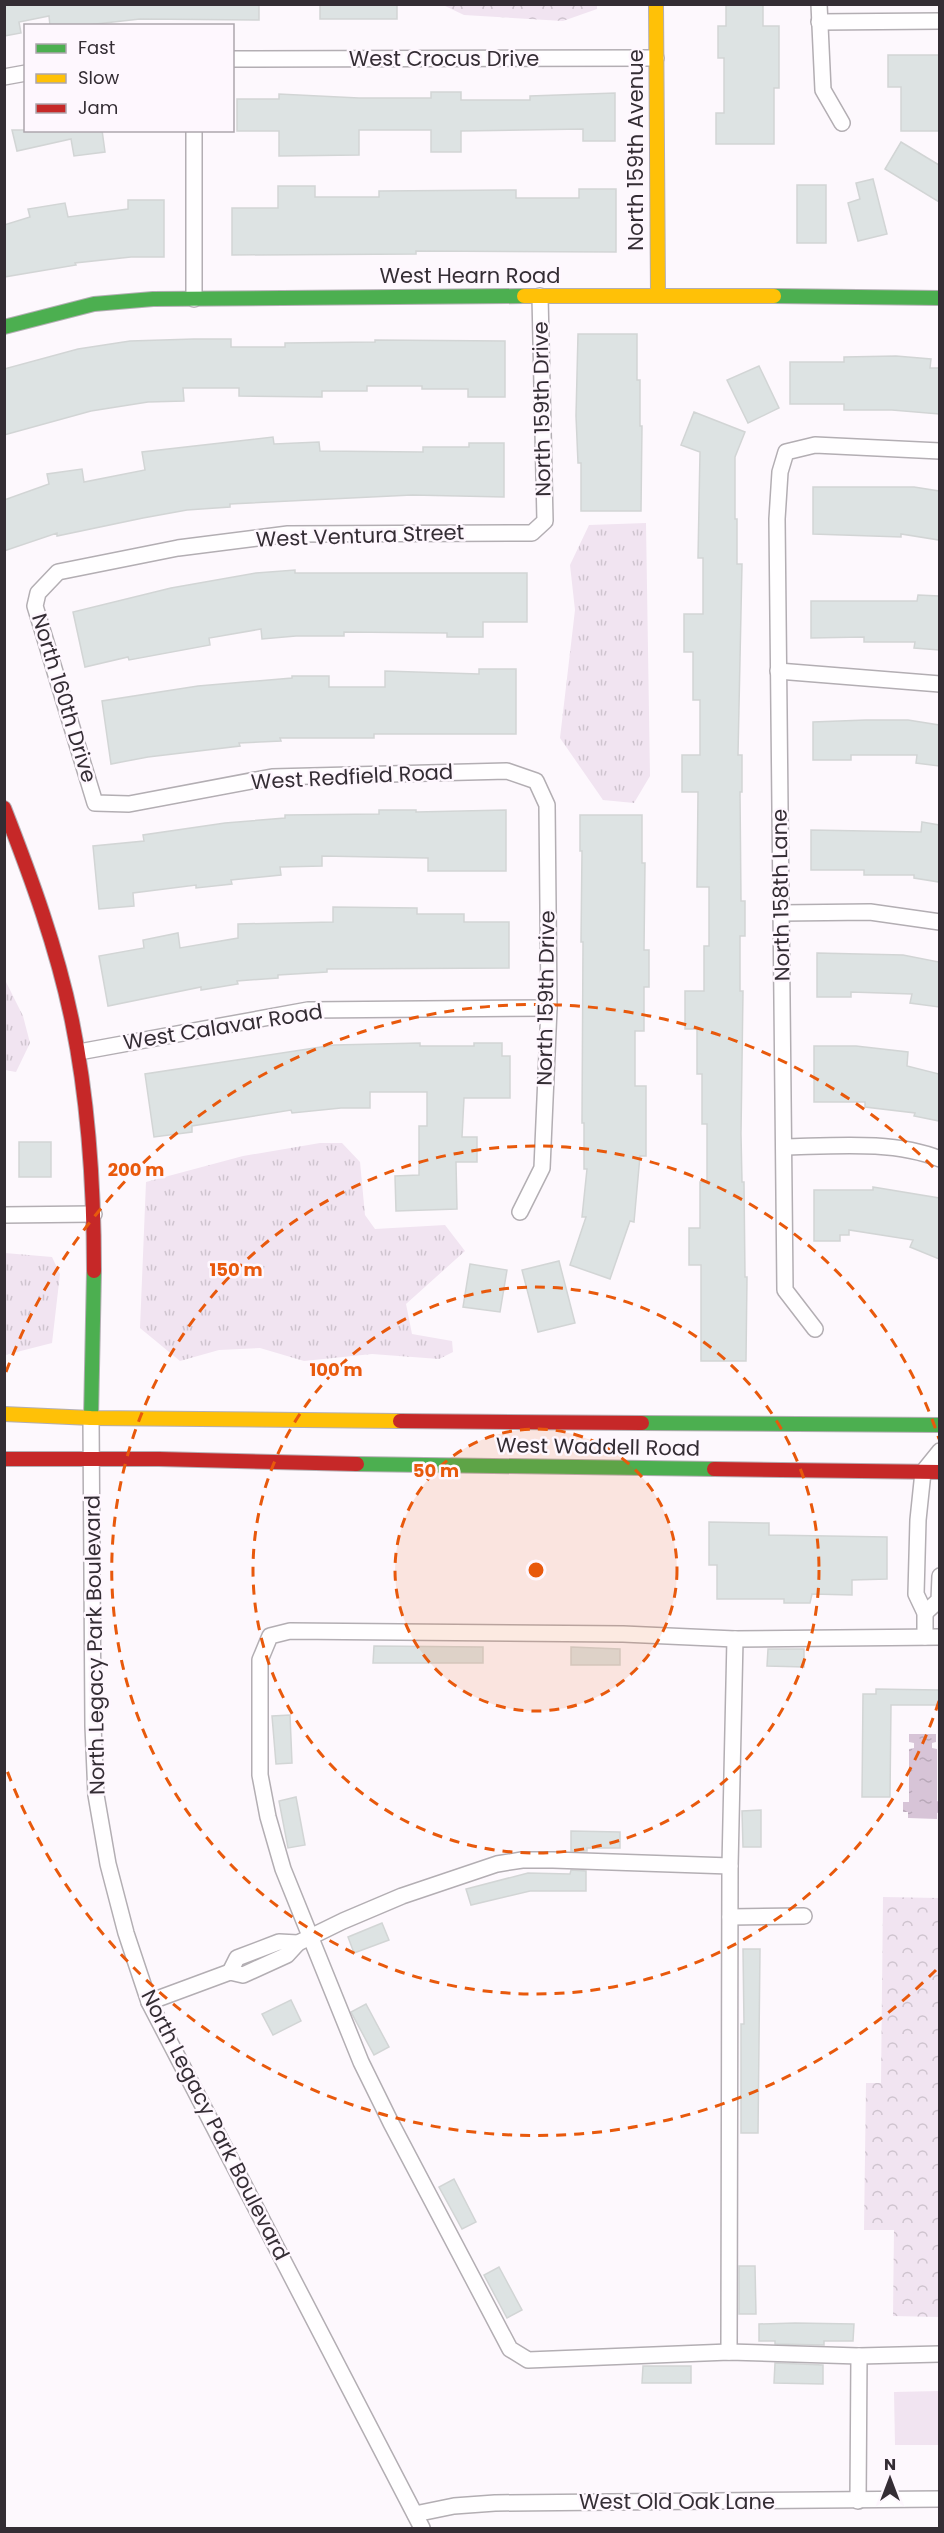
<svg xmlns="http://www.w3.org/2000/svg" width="944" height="2533" font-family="Poppins,sans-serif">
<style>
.grass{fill:url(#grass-tufts)}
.park{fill:url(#park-crowns)}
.pitch{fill:#f1e4f1}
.water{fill:url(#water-ripples)}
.building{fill:#dde3e3;stroke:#d2d5d5;stroke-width:1.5}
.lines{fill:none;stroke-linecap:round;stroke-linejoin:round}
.street-casing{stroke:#b3aeb3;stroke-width:18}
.fast-casing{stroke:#b3aeb3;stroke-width:16}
.slow-casing{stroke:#b3aeb3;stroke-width:16}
.jam-casing{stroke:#b3aeb3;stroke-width:16}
.street{stroke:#fffeff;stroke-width:15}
.fast{stroke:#4caf50;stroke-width:14}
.slow{stroke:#ffc107;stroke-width:14}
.jam{stroke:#c62828;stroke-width:14}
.ring{fill:none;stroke:#e8590c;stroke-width:3;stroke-dasharray:10 8}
.labels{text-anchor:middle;stroke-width:5;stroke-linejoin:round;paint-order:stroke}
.street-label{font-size:21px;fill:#342d34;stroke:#fef7fe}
.centre{fill:#e8590c;stroke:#fef7fe;stroke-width:3}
.ring-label{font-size:18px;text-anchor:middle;font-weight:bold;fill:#e8590c;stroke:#fef7fe;stroke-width:5;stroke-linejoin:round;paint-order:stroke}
</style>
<defs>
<pattern id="grass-tufts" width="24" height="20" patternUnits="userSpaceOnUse" patternTransform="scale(1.5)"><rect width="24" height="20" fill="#f1e4f1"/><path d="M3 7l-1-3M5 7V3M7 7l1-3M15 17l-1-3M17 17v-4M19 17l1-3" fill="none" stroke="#cfc4cf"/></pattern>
<pattern id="park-crowns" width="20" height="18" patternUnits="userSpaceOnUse" patternTransform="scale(1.5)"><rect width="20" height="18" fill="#f1e4f1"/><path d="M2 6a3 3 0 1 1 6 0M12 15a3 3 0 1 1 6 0" fill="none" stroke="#cfc4cf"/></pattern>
<pattern id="water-ripples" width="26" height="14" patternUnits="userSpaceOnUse" patternTransform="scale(1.5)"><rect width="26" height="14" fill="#d7c4d7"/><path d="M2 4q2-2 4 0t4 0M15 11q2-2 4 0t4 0" fill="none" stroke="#b9a9b9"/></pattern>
</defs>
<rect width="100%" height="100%" fill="#fdf8fd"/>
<g class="grass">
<path d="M 646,523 L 650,776 L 634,803 L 603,800 L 560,738 L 575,610 L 570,565 L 589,525 Z"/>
<path d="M 5,980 L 23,1016 L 30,1043 L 16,1072 L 5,1070 Z"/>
<path d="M 320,1143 L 342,1143 L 360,1162 L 365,1215 L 375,1229 L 445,1225 L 465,1251 L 406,1304 L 412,1334 L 452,1341 L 453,1352 L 439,1359 L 372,1354 L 304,1361 L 260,1348 L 219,1350 L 180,1361 L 140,1328 L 146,1182 L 243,1156 Z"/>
<path d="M 5,1253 L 52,1257 L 60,1274 L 52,1343 L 5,1355 Z"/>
</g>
<g class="park">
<path d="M 443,5 L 597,5 L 597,9 L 563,21 L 464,15 Z"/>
<path d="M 883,1897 L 939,1898 L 939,2317 L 893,2316 L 894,2230 L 864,2230 L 866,2083 L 881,2083 Z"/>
</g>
<path class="pitch" d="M 939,2391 L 939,2445 L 895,2445 L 894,2392 Z"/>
<path class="water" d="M 909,1734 L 936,1734 L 936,1742 L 932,1743 L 932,1748 L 937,1749 L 937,1801 L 939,1802 L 940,1812 L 937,1813 L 937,1819 L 908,1818 L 908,1812 L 903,1812 L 903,1802 L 909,1802 L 909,1749 L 914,1748 L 914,1743 L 909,1742 Z"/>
<g class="building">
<path d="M 4,4 L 259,4 L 259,20 L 140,19 L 78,26 L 50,26 L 49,16 L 19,22 L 21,33 L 4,36 Z"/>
<rect x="320" y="4" width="77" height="15"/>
<path d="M 726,4 L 763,4 L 763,26 L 779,26 L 779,88 L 774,88 L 774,144 L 716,144 L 716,113 L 724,113 L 724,58 L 718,58 L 718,26 L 726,26 Z"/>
<path d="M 888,55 L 939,55 L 939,131 L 901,131 L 901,87 L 888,87 Z"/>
<path d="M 431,92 L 461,92 L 461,100 L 530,100 L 530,96 L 615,93 L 615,141 L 583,141 L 583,129 L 461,131 L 461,152 L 431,152 L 431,130 L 359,130 L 359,155 L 279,156 L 279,131 L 237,131 L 237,99 L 279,99 L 279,94 L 359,98 L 431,98 Z"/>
<path d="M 12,130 L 102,130 L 105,152 L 74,156 L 71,139 L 17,151 Z"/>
<path d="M 901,142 L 939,165 L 939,202 L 885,169 Z"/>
<path d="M 873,179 L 887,234 L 858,241 L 848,203 L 860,199 L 856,183 Z"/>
<rect x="797" y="185" width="29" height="58"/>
<path d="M 278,186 L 315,186 L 315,197 L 379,197 L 379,191 L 516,190 L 516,198 L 579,198 L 579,189 L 616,189 L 616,252 L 416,251 L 416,254 L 232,255 L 232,208 L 278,208 Z"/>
<path d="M 128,200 L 164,200 L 164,257 L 131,257 L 75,263 L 76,265 L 4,277 L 4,225 L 30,217 L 28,209 L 65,203 L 68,217 L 128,209 Z"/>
<path d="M 578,334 L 637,334 L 637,380 L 640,380 L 640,426 L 642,426 L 641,511 L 581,511 L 581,463 L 578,463 L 576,416 Z"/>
<path d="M 194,339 L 231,339 L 231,347 L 285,347 L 285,343 L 375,342 L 375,340 L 505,341 L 505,397 L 468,397 L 468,389 L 422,389 L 422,386 L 367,386 L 367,391 L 322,391 L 322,397 L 239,396 L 239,388 L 183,388 L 184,401 L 148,402 L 91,411 L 4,435 L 4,369 L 78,349 L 130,341 Z"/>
<path d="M 896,356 L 931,359 L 930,368 L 939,368 L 939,414 L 892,410 L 844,410 L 844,404 L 790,404 L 790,362 L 844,362 L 844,357 Z"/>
<path d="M 759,366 L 779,408 L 748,423 L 727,380 Z"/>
<path d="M 694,412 L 745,432 L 735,457 L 735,519 L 737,519 L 737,564 L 742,564 L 738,755 L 742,755 L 742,792 L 740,792 L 741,901 L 745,901 L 745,936 L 740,936 L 740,991 L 743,991 L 741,1134 L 742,1182 L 744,1182 L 745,1277 L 747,1277 L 746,1361 L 701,1361 L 701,1265 L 689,1265 L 689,1228 L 700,1228 L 700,1182 L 707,1182 L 707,1124 L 702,1124 L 702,1074 L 697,1074 L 697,1029 L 685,1029 L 685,991 L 704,991 L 704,946 L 709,946 L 709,887 L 697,887 L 698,792 L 682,792 L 682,755 L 700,755 L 700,700 L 693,700 L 693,652 L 684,652 L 684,614 L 703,614 L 703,558 L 698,558 L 700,452 L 681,445 Z"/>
<path d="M 273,437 L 274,444 L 319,442 L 320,451 L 423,452 L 423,447 L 469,447 L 469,443 L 504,443 L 504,497 L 412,495 L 230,504 L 230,507 L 187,510 L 143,518 L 57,536 L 57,533 L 4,551 L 4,500 L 49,484 L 47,474 L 82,469 L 84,482 L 145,470 L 142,452 Z"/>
<path d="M 813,487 L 914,487 L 939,491 L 939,540 L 901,534 L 901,537 L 813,534 Z"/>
<path d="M 295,570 L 295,573 L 527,573 L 527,622 L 483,622 L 483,637 L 447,637 L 447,633 L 344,632 L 344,636 L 296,636 L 262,639 L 261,629 L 209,638 L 210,645 L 129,660 L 128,657 L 85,667 L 73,612 L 171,588 L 256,573 Z"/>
<path d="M 918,595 L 939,596 L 939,650 L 914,648 L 915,642 L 864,642 L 864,637 L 811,638 L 811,601 L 917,601 Z"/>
<path d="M 479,669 L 516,669 L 516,734 L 374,734 L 374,738 L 280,738 L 281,741 L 239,743 L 240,746 L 148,757 L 111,764 L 102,701 L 198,686 L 292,678 L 292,676 L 329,676 L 329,687 L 385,687 L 385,671 L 479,674 Z"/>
<path d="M 866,720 L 908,720 L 939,725 L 939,766 L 916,763 L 917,755 L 851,755 L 851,760 L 813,760 L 813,722 Z"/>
<path d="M 379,810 L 416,810 L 416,812 L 506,810 L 506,871 L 428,871 L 428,858 L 322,856 L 322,866 L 280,867 L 281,875 L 231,880 L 232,884 L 196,888 L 196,885 L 133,893 L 134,906 L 99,909 L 93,846 L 144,841 L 143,835 L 225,823 L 285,818 L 285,815 L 379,814 Z"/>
<path d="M 580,815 L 642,815 L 642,863 L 645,863 L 644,950 L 649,950 L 649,987 L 644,987 L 644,1031 L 635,1031 L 635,1086 L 646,1086 L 646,1156 L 640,1156 L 634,1222 L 630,1221 L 610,1279 L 570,1265 L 586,1217 L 582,1217 L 587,1169 L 584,1169 L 584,1123 L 582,1123 L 583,942 L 581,942 L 582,851 L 580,851 Z"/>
<path d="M 922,822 L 939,825 L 939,882 L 914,878 L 914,875 L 864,875 L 864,870 L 811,870 L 811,830 L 921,832 Z"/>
<path d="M 333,907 L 417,908 L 417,914 L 464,914 L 464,922 L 509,922 L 509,968 L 327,969 L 327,972 L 278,975 L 278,978 L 237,981 L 238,984 L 201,990 L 201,987 L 108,1006 L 99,956 L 144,948 L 143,940 L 178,933 L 180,948 L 238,938 L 238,924 L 333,922 Z"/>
<path d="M 817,953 L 903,955 L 939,962 L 939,1007 L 910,1003 L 912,994 L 851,992 L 851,997 L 817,997 Z"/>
<path d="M 420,1043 L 420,1046 L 474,1046 L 474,1043 L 502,1043 L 502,1056 L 510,1056 L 510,1098 L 464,1098 L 462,1137 L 477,1137 L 477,1162 L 456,1162 L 457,1209 L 396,1211 L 395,1176 L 419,1175 L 419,1126 L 427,1126 L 427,1092 L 370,1092 L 370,1108 L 341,1108 L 292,1113 L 291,1110 L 192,1126 L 192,1132 L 154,1137 L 145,1074 L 334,1045 Z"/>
<path d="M 814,1046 L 856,1046 L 908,1052 L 907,1066 L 939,1074 L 939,1121 L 914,1116 L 915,1113 L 865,1107 L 865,1102 L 814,1102 Z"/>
<rect x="19" y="1142" width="32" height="35"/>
<path d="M 873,1187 L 939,1198 L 939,1259 L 910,1247 L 913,1240 L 849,1230 L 849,1235 L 840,1235 L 840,1241 L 814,1241 L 814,1190 L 873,1190 Z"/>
<path d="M 559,1261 L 575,1323 L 538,1332 L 522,1270 Z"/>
<path d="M 470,1264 L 507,1270 L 500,1312 L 463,1307 Z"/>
<path d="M 709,1522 L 769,1523 L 769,1535 L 887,1537 L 887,1579 L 852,1580 L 852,1595 L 812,1594 L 810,1603 L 784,1603 L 784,1599 L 717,1599 L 717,1565 L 709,1565 Z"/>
<path d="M 374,1646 L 483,1647 L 483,1663 L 373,1663 Z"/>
<path d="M 571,1647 L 620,1649 L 620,1665 L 571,1665 Z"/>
<path d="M 768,1649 L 804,1649 L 804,1667 L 767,1666 Z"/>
<path d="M 876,1689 L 939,1690 L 939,1705 L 891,1705 L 890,1797 L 862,1797 L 863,1694 L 876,1694 Z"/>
<path d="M 290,1715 L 292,1763 L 276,1764 L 272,1716 Z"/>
<path d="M 296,1797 L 305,1845 L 288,1848 L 279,1801 Z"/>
<path d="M 761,1810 L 761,1847 L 743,1847 L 742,1811 Z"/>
<path d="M 571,1831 L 620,1832 L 620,1848 L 587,1848 L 587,1851 L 571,1851 Z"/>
<path d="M 571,1870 L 586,1871 L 586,1891 L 530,1891 L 471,1905 L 466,1889 L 528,1873 L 570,1874 Z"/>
<path d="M 382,1923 L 389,1940 L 354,1953 L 348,1937 Z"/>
<path d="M 743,1949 L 760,1949 L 758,2133 L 741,2133 L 741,2024 L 744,2024 Z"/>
<path d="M 291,2000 L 301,2021 L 273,2035 L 262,2014 Z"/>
<path d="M 366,2004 L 389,2047 L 374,2055 L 351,2012 Z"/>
<path d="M 454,2179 L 476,2222 L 462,2229 L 439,2187 Z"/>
<path d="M 739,2266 L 755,2266 L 756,2314 L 739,2314 Z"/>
<path d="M 499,2267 L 522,2310 L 507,2318 L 484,2275 Z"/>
<path d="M 795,2323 L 854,2324 L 853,2341 L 824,2341 L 824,2345 L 775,2344 L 775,2341 L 759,2341 L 759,2324 Z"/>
<path d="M 775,2363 L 823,2365 L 823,2384 L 774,2383 Z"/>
<path d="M 643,2366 L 691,2366 L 691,2383 L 642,2383 Z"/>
</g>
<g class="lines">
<g class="street-casing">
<g id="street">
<path d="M 819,4 L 823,90 L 842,123"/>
<path d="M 819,22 L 940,21"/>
<path d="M 232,59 L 656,58"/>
<path d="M 4,77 L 26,73"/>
<path d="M 194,130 L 194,299"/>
<path d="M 778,671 L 940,684"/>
<path d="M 781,913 L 870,912 L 940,922"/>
<path d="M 79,1052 L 308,1010 L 549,1008"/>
<path d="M 784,1147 C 833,1146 893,1140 940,1159"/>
<path d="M 520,1212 L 542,1168 L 549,1008 L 547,805 L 536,781 L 507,771 L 272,777 L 129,804 L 95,803 L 35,606 L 38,593 L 58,572 L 178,548 L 288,534 L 532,533 L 545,521 L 540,296"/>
<path d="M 4,1215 L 94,1214"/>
<path d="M 815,1329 L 785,1290 L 777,519 L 780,472 L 786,452 L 815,445 L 940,451"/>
<path d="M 91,1418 L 93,1726 L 96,1795 L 108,1864 L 126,1933 L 149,2002 L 422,2528"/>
<path d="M 925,1613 L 939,1600 L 940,1576"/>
<path d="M 925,1637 L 925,1613 L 916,1594 L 918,1520 L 923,1472 L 940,1451"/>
<path d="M 940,1637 L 735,1639 L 623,1634 L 290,1631 L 270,1636 L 260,1660 L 260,1775 L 268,1817 L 283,1869 L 361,2062 L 391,2123 L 510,2349 L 528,2360 L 729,2352 L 859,2356 L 940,2354"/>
<path d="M 730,1917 L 804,1916"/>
<path d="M 230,1972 L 237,1958 L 279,1942 L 298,1943 L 343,1921 L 402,1896 L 497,1864 L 522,1860 L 553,1860 L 730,1866"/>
<path d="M 149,2002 L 230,1972 L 243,1975 L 287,1955 L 298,1943"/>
<path d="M 729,2352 L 730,1866 L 735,1639"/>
<path d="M 858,2501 L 859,2356"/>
<path d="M 415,2514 L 454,2506 L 495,2503 L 940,2499"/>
</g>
</g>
<g class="fast-casing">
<g id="fast">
<path d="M 774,296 L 940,298"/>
<path d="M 4,327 L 94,304 L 153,299 L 524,296"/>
<path d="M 91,1418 L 94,1271"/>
<path d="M 642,1423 L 940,1425"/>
<path d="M 357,1464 L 714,1469"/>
</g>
</g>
<g class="slow-casing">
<g id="slow">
<path d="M 656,4 L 658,295"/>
<path d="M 524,296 L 774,296"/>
<path d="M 4,1414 L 91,1418 L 400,1421"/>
</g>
</g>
<g class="jam-casing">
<g id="jam">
<path d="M 4,808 C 31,877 57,948 72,1021 C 89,1104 94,1187 94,1271"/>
<path d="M 400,1421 L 642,1423"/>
<path d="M 4,1459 L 159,1459 L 357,1464"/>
<path d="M 714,1469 L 940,1472"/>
</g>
</g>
<use href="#street" class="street"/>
<use href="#fast" class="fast"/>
<use href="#slow" class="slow"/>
<use href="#jam" class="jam"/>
</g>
<circle cx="536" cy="1570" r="141" fill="#e8590c" fill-opacity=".12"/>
<g class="ring">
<circle cx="536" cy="1570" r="141"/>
<circle cx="536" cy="1570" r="283"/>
<path d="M939 1701A424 424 0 1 1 939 1439"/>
<path d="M936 1970A566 566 0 0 1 6 1768M6 1372A566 566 0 0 1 936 1170"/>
</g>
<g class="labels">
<g class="street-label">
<text x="444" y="66">West Crocus Drive</text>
<text transform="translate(636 150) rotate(-90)" y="7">North 159th Avenue</text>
<text x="470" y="283">West Hearn Road</text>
<text transform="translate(542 409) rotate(-91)" y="7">North 159th Drive</text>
<text transform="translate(360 536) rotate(-2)" y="7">West Ventura Street</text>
<text transform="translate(64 698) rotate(73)" y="7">North 160th Drive</text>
<text transform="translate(352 777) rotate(-3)" y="7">West Redfield Road</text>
<text transform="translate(781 895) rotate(-91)" y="7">North 158th Lane</text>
<text transform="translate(546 998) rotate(-89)" y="7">North 159th Drive</text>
<text transform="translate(223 1027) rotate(-9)" y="7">West Calavar Road</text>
<text transform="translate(598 1447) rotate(1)" y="7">West Waddell Road</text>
<text transform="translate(95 1645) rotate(-91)" y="7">North Legacy Park Boulevard</text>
<text transform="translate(215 2125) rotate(63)" y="7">North Legacy Park Boulevard</text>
<text x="677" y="2509">West Old Oak Lane</text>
</g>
</g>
<circle cx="536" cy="1570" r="9" class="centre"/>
<g class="ring-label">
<text x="136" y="1176">200 m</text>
<text x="236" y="1276">150 m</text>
<text x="336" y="1376">100 m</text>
<text x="436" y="1477">50 m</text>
</g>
<rect width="944" height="2533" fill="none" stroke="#342d34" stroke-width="12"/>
<rect x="24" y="24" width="210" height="108" fill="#fef7fe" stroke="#ada6ad" stroke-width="1.5"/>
<rect x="36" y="44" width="30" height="9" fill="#4caf50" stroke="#ada6ad" stroke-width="1.5"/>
<text x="78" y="54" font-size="18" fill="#342d34">Fast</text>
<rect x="36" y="74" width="30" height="9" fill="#ffc107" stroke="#ada6ad" stroke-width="1.5"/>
<text x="78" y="84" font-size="18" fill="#342d34">Slow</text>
<rect x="36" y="104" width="30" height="9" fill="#c62828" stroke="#ada6ad" stroke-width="1.5"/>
<text x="78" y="114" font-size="18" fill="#342d34">Jam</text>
<g transform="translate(890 2479)" stroke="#fef7fe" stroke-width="4.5" paint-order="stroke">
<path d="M0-4.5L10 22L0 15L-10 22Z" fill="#342d34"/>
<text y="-9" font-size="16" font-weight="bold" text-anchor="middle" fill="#342d34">N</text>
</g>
</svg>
